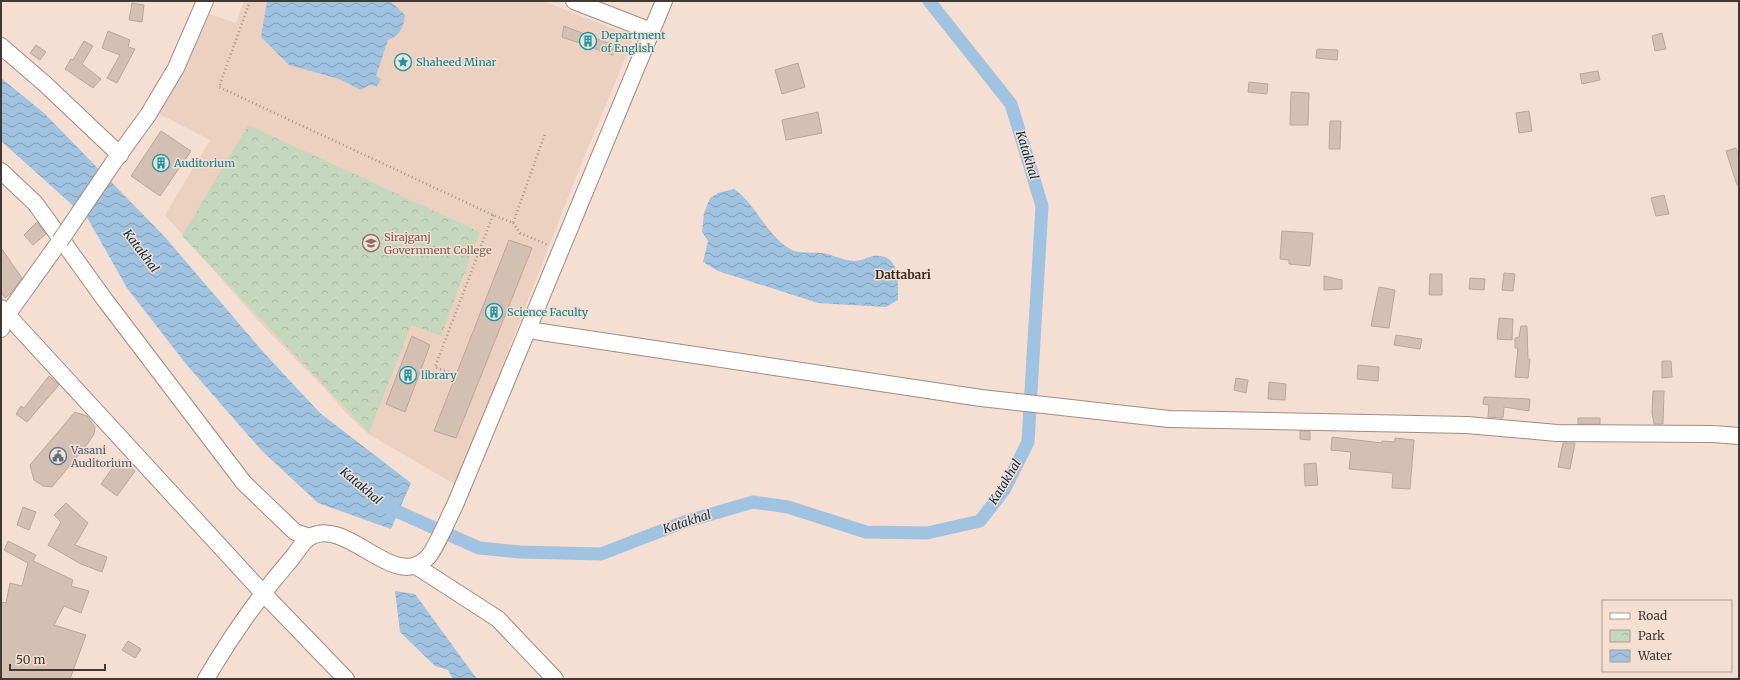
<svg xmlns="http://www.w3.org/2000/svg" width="1740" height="680" font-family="Merriweather,serif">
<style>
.built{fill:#ecd1c0}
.park{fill:url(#park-crowns)}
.water{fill:url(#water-waves)}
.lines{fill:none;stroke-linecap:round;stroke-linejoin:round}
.canal{stroke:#9fc3e0;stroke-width:13}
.building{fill:#d4c0b3;stroke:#bba79a}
.minor-casing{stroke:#a08c80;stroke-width:18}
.path{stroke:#a3948a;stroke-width:2.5;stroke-dasharray:1 3;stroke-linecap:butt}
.minor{stroke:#fff;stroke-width:16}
.minor-bridge-casing{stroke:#a08c80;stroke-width:18;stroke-linecap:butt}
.minor-bridge{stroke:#fff;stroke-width:16}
.labels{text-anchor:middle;stroke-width:3;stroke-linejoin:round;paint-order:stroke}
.culture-label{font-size:11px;fill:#0d838f;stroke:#f5dfd2;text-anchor:start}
.education-label{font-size:11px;fill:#785e54;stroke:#f5dfd2;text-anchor:start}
.service-label{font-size:11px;fill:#4e5e75;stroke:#f5dfd2;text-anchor:start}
.water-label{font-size:12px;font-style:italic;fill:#012f4b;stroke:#f5dfd2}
.neighbourhood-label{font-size:12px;font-weight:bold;fill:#37271d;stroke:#f5dfd2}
</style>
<defs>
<pattern id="park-crowns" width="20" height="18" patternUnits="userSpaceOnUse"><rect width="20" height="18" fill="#c5d8be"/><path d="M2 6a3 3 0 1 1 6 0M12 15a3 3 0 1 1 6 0" fill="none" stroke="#aabaa4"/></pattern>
<pattern id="water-waves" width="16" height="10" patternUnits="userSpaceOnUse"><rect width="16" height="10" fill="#9fc3e0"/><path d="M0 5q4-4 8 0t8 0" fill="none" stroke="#839fb6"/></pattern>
</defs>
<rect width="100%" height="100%" fill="#f5dfd2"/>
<path class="built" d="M 244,1 L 543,1 L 634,37 L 578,172 L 456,485 L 370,435 L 375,440 L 346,413 L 326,390 L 264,327 L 165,215 L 210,140 L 155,112 L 207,13 L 236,23 Z"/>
<path class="park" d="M 248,125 L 480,232 L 441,336 L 411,325 L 369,433 L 182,236 Z"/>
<g class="water">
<path d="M 267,1 L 390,1 L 405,15 C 403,28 401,35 388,40 L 376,76 L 381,79 L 377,86 L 369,85 L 361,90 L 339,79 L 289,65 L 261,37 Z"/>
<path d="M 1,78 L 44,113 L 164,236 L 265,354 L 320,413 L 411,483 L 391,529 L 318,503 L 262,451 L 186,364 L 127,288 L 88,219 L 1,141 Z"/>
<path d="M 734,189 C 758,206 766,236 792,250 C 800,254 814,252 823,253 C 833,255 845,261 855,261 C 861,261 867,257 873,256 C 900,253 898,280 898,300 L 886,307 L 818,303 L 718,271 L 703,262 L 708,241 L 702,232 L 704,213 L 710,198 L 718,193 Z"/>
<path d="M 395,591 L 415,594 L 477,679 L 453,679 L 448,670 L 435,666 L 400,632 Z"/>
</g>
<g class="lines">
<path class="canal" d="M 383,505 L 479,548 L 520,552 L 601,554 L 684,522 L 753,502 L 788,507 L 866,532 L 927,533 L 980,521 L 1004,490 L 1028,442 L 1042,206 L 1011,104 L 929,1"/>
</g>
<g class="building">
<path d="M 132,3 L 144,5 L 142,22 L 129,20 Z"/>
<path d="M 564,26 L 613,45 L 613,55 L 562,37 Z"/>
<path d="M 108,31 L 130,40 L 128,47 L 135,49 L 117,83 L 107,78 L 120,55 L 102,48 Z"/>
<path d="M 1662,33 L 1666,49 L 1655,51 L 1652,36 Z"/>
<path d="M 84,41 L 93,46 L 82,64 L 101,79 L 93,88 L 65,69 L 71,59 L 73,60 Z"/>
<path d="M 36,45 L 46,52 L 40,60 L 30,53 Z"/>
<path d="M 1317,49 L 1338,50 L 1337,60 L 1316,58 Z"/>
<path d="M 798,63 L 805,87 L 782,94 L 775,70 Z"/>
<path d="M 1598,71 L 1600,80 L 1582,84 L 1580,74 Z"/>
<path d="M 1249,82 L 1268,84 L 1267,94 L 1248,92 Z"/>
<path d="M 1291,92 L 1309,93 L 1308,125 L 1290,125 Z"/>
<path d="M 1529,111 L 1532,131 L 1519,133 L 1516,113 Z"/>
<path d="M 818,112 L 822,133 L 786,140 L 782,120 Z"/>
<path d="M 1330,121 L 1341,121 L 1340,149 L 1329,149 Z"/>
<path d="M 161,131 L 191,151 L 160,196 L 131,176 Z"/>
<path d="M 1736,148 L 1739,157 L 1739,185 L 1737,185 L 1726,151 Z"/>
<path d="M 1664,195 L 1669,214 L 1656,216 L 1651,198 Z"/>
<path d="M 37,222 L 46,234 L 33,245 L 24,235 Z"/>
<path d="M 1282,231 L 1313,233 L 1310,266 L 1289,264 L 1289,260 L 1280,259 Z"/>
<path d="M 509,240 L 532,248 L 456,438 L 434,431 Z"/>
<path d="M 1,248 L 22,278 L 10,294 L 5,298 L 1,292 Z"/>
<path d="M 1504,273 L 1515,274 L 1513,291 L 1502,290 Z"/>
<path d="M 1430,274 L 1442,274 L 1442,295 L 1429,295 Z"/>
<path d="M 1324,276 L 1342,280 L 1342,289 L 1324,290 Z"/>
<path d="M 1470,278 L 1485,279 L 1484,290 L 1469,289 Z"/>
<path d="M 1379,287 L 1395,290 L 1389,328 L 1371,326 Z"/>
<path d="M 1499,318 L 1513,319 L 1512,340 L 1497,339 Z"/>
<path d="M 1521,326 L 1527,326 L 1528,359 L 1530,359 L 1528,378 L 1515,377 L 1518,348 L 1515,348 L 1515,338 L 1519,337 Z"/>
<path d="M 1396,335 L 1422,339 L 1420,349 L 1394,345 Z"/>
<path d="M 412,336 L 430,345 L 405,412 L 386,404 Z"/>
<path d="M 1662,361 L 1671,361 L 1672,377 L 1662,378 Z"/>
<path d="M 1358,365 L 1379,367 L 1378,381 L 1357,379 Z"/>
<path d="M 49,376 L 59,385 L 27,422 L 16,414 L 21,406 L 24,408 Z"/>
<path d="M 1236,378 L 1248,380 L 1246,393 L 1234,390 Z"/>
<path d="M 1269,382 L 1286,384 L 1285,400 L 1268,399 Z"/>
<path d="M 1653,391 L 1664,391 L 1663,424 L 1654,424 L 1652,413 Z"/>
<path d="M 1484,397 L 1530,399 L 1529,411 L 1504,407 L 1503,418 L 1488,417 L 1489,405 L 1483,404 Z"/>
<path d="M 75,412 L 87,416 L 95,427 L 94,434 L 86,446 L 52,487 L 43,486 L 34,480 L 30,465 Z"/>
<rect x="1578" y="418" width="22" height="6"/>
<path d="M 1300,431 L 1310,431 L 1310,440 L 1300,439 Z"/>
<path d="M 1332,437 L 1382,443 L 1382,441 L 1395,442 L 1395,438 L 1414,440 L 1410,489 L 1392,488 L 1393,473 L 1349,469 L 1351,452 L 1331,450 Z"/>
<path d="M 1563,443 L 1575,443 L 1570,469 L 1558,467 Z"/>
<path d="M 119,459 L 135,471 L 117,496 L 101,484 Z"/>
<path d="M 1316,463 L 1318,485 L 1305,486 L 1304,464 Z"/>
<path d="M 66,503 L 88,523 L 75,545 L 107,557 L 102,572 L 81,564 L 48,545 L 61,522 L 54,515 Z"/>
<path d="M 23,507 L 36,512 L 29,530 L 17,525 Z"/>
<path d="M 8,541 L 36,555 L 33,561 L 73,580 L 71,586 L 89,591 L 81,613 L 64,606 L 54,625 L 86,635 L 70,679 L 1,679 L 1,602 L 6,603 L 10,583 L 22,586 L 28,563 L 4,550 Z"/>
<path d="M 128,641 L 141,649 L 135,658 L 122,650 Z"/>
</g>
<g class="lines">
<g class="minor-casing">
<g id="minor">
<path d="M 574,1 L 651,31"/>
<path d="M 1,46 L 45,84 L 120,155"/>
<path d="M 113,163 L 148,115 L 176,68 L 205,1"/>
<path d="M 1,171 L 35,203 L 105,300 L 244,483 L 295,532 L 310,537"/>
<path d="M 1,308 L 262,592 L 346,679"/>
<path d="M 1,329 L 7,315 L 60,241"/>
<path d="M 528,330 L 981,398 L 1169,419 L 1467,425 L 1557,433 L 1713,434 L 1739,436"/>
<path d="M 416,566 L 498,619 L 555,679"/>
<path d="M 206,679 C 231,636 260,595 292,558 C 297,552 303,541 310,537 C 347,516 394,592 427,558 C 435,551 449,516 455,505 L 664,1"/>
</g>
</g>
<g class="path">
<path d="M 250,1 L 219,87 L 493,215 L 513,223 L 545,134"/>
<path d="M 513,223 L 520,233 L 548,245"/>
<path d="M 456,375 L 435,367 L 493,215"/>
</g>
<use href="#minor" class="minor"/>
<g class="minor-bridge-casing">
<path id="minor-bridge" d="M 60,241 L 113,163"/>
</g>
<use href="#minor-bridge" class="minor-bridge"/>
</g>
<defs>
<g id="building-ring" transform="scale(0.9)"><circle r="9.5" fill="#f5dfd2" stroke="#0f9aa8" stroke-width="1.5"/><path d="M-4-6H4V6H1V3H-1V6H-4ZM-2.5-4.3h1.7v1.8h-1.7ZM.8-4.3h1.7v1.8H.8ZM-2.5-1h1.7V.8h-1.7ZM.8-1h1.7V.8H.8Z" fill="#0f9aa8"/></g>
<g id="sight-ring" transform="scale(0.9)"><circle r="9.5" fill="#f5dfd2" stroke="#0f9aa8" stroke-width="1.5"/><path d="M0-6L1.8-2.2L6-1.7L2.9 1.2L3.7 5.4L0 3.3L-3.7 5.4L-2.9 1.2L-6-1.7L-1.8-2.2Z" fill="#0f9aa8"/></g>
<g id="university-ring" transform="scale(0.9)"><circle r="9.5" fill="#f5dfd2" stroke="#8d6e63" stroke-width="1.5"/><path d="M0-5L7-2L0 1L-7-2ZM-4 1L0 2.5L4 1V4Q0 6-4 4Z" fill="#8d6e63"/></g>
<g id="civic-ring" transform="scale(0.9)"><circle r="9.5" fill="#f5dfd2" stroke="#5c6f8a" stroke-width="1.5"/><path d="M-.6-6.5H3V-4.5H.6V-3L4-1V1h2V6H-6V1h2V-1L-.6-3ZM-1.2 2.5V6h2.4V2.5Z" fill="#5c6f8a"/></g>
</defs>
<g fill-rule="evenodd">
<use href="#building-ring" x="588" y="41"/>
<use href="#sight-ring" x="403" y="62"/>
<use href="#building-ring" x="161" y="163"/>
<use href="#university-ring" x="371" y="243"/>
<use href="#building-ring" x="494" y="312"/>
<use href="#building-ring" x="408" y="375"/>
<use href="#civic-ring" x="58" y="456"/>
</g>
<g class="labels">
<g class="culture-label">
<text x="601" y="39">Department<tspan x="601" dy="13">of English</tspan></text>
<text x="416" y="66">Shaheed Minar</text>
<text x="174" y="167">Auditorium</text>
<text x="507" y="316">Science Faculty</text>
<text x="421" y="379">library</text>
</g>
<g class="education-label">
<text x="384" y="241">Sirajganj<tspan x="384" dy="13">Government College</tspan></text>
</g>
<g class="service-label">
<text x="71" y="454">Vasani<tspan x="71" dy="13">Auditorium</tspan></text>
</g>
<g class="water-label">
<text transform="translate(1027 155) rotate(73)" y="4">Katakhal</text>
<text transform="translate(141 251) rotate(53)" y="4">Katakhal</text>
<text transform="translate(1005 482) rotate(-59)" y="4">Katakhal</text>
<text transform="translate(361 486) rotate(40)" y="4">Katakhal</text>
<text transform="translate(687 522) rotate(-18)" y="4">Katakhal</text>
</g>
<g class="neighbourhood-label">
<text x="903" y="279">Dattabari</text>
</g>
</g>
<rect width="1740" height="680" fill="none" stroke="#413934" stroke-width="4"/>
<rect x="1602" y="600" width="130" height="72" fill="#f5dfd2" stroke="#ad9d93"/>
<rect x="1610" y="613" width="20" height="6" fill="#ffffff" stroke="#ad9d93"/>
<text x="1638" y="620" font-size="12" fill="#413934">Road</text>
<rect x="1610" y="630" width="20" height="12" fill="url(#park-crowns)" stroke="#ad9d93"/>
<text x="1638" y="640" font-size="12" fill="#413934">Park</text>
<rect x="1610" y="650" width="20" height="12" fill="url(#water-waves)" stroke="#ad9d93"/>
<text x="1638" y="660" font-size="12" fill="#413934">Water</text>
<path d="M10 664v6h95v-6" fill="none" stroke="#413934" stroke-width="2"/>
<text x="16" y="664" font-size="12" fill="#413934" stroke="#f5dfd2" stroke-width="3" paint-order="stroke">50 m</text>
</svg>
